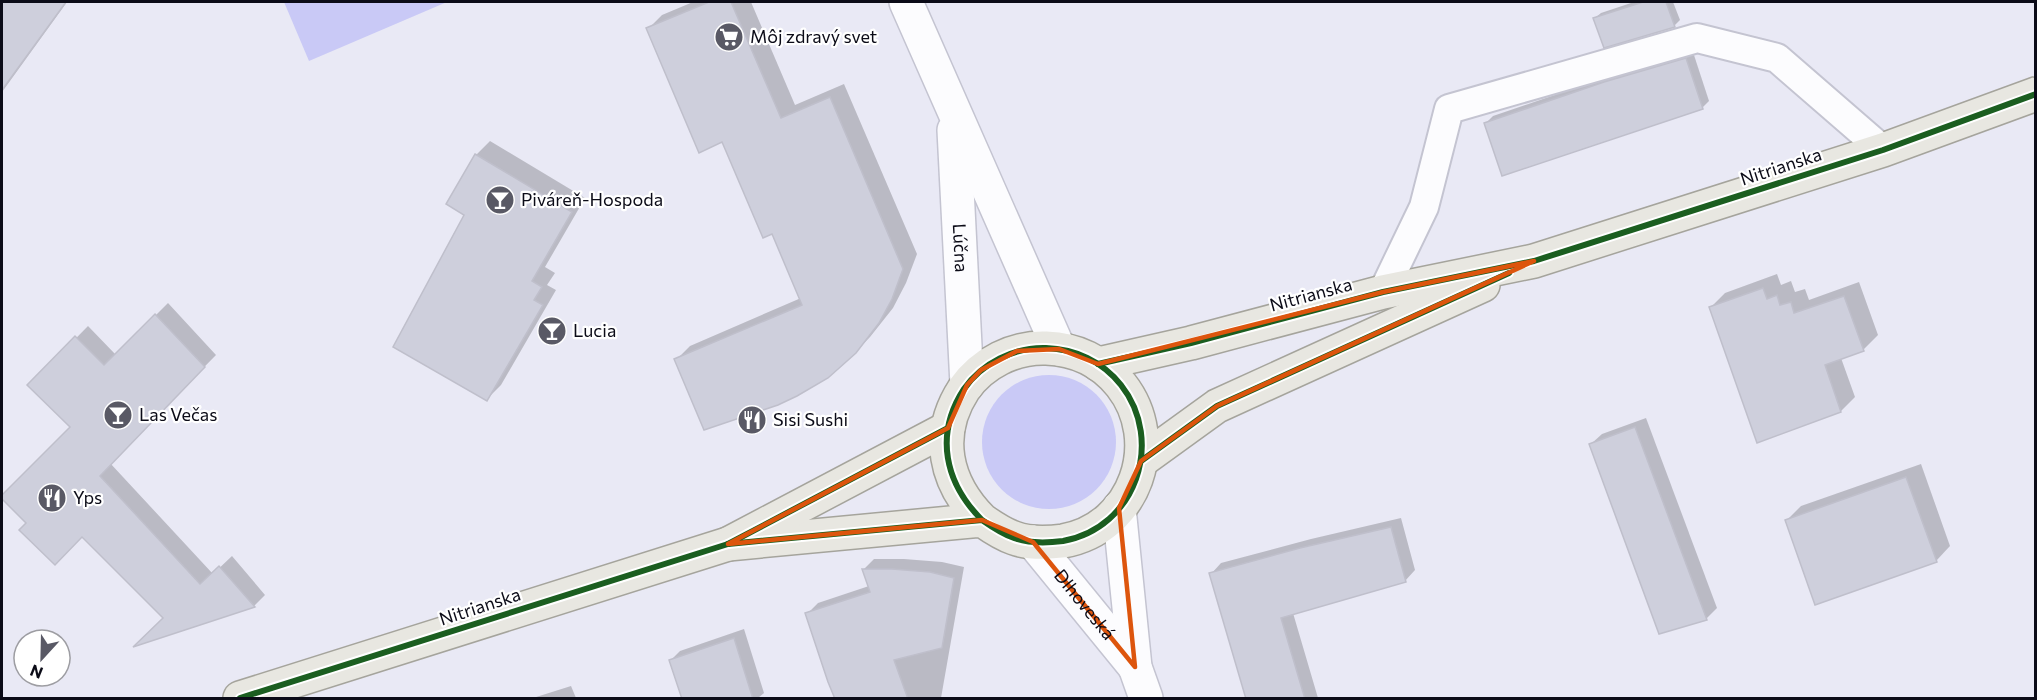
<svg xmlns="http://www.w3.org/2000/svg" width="2037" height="700" font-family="Commissioner,sans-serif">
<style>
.green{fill:#c9c9f6}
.shadow{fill:#0003}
.building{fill:#cecfdc;stroke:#bfbfcb;stroke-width:1.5}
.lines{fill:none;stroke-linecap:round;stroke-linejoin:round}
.service-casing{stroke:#c4c4d1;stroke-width:32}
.minor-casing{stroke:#c4c4d1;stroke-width:36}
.secondary-casing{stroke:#c4c4d1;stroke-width:36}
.primary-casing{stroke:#a5a49c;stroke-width:36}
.service{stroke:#fcfcfe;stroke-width:28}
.minor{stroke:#fcfcfe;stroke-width:33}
.secondary{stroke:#fcfcfe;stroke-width:33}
.primary{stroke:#e8e7e1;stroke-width:33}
.cycleway-casing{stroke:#fff;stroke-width:10}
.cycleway{stroke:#1b5e20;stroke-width:6}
.marked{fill:none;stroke:#dd550d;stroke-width:4.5;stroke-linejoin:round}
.labels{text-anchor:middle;stroke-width:4.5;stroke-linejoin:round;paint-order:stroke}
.poi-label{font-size:18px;fill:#0b0b17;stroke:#fff;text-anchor:start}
.street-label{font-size:18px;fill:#0b0b17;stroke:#fff}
</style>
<rect width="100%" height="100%" fill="#e9e9f5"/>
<g class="green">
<path d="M 284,2 L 447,2 L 309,61 Z"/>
<circle cx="1049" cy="442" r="67"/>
</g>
<g class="shadow">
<path d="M 2,2 L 67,2 L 2,92 Z"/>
<path d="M 693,2 L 751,2 L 795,105 L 844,84 L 917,254 L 906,283 L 893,308 L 870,337 L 855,352 L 676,360 L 690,346 L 801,298 L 773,232 L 723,140 L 648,29 L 662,15 Z"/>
<path d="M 1634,2 L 1673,2 L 1680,20 L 1674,26 L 1595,18 L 1601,13 Z"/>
<path d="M 1693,52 L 1709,101 L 1702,108 L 1486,123 L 1493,116 L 1613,75 Z"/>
<path d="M 490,141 L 585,198 L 545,267 L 555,273 L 547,285 L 556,290 L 501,385 L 487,399 L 466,215 L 476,155 Z"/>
<path d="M 1777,274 L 1781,285 L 1791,281 L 1795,292 L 1805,289 L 1809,300 L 1859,282 L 1878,335 L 1863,350 L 1841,358 L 1855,397 L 1841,411 L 1711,307 L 1725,293 Z"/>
<path d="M 168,303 L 216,355 L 110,463 L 213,574 L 232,556 L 265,595 L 254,606 L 139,643 L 165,618 L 82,535 L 28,523 L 2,497 L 72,427 L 30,385 L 88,326 L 116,355 Z"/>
<path d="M 1646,418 L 1717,608 L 1706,619 L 1591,444 L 1602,434 Z"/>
<path d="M 1921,464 L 1950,546 L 1936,561 L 1786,521 L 1801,506 Z"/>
<path d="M 1401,518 L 1415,570 L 1405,581 L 1293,613 L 1318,698 L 1247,698 L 1211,574 L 1221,563 L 1311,539 Z"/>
<path d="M 874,559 L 904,559 L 942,562 L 964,567 L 941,698 L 836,698 L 807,614 L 818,603 L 869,586 L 863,570 Z"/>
<path d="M 744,629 L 764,693 L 758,698 L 683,698 L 671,660 L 680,651 Z"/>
<path d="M 571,686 L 576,698 L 533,698 Z"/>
</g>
<g class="building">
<path d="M 2,2 L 66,2 L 2,90 Z"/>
<path d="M 709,2 L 731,2 L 781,118 L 830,97 L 903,269 L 892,299 L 879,323 L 856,353 L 828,378 L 797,396 L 778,405 L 704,430 L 674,359 L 802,305 L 772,234 L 763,238 L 722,142 L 699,153 L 646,28 Z"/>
<path d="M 1643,2 L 1666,2 L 1675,27 L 1604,48 L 1593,18 Z"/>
<path d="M 1686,58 L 1703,109 L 1502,176 L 1484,123 L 1604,82 Z"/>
<path d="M 475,154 L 572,212 L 532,281 L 542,287 L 534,300 L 543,305 L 487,401 L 393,347 L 464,215 L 446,204 Z"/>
<path d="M 1763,288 L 1767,299 L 1777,295 L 1780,305 L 1791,302 L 1794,313 L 1844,296 L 1864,351 L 1825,365 L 1841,412 L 1757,443 L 1709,307 Z"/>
<path d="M 155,314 L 205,367 L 100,476 L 200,584 L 219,566 L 255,607 L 133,647 L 163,618 L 82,537 L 55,565 L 19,530 L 26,523 L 2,499 L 2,495 L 70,427 L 27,385 L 75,336 L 104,365 Z"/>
<path d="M 1635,427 L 1707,620 L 1659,634 L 1589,444 Z"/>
<path d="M 1906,477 L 1937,562 L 1815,605 L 1785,520 Z"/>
<path d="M 1391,527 L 1406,582 L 1281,618 L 1305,699 L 1246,699 L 1209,573 L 1300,548 Z"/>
<path d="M 862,569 L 892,569 L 930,572 L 954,578 L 942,648 L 894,660 L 908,699 L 835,699 L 828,682 L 805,613 L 870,592 Z"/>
<path d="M 734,638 L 753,699 L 682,699 L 669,660 Z"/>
</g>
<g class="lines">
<g class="service-casing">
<path id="service" d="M 1383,292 L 1424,207 L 1449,109 L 1697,38 L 1777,58 L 1883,150"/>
</g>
<g class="minor-casing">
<g id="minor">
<path d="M 906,2 L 1059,349"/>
<path id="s1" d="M 954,130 L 967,385"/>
</g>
</g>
<g class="secondary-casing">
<g id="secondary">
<path d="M 1119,508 L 1135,667 L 1146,698"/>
<path id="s2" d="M 1033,542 L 1135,667"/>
</g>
</g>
<g class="primary-casing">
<g id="primary">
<path d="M 1098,364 L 1191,343 L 1383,292 L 1534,261 L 1883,150 L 2036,94"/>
<path d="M 1141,461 L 1217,406 L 1483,285"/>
<path d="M 728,544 L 982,520 C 992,527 1002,534 1014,538 C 1030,544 1047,543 1063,541 C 1136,528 1165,441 1121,385 C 1102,361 1075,349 1046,348 C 1014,347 982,363 964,389 C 934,435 945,483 982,520"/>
<path d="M 240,698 L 728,544 L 948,428"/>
</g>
</g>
<use href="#service" class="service"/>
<use href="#minor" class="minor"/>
<use href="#secondary" class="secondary"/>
<use href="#primary" class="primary"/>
<g class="cycleway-casing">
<g id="cycleway">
<path d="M 1098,364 L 1191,343 L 1383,292 L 1534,261 L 1883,150 L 2036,94"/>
<path d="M 1141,461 L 1217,406 L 1509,273"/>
<path d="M 728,544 L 982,520 C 992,527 1002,534 1014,538 C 1030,544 1047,543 1063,541 C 1136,528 1165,441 1121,385 C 1102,361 1075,349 1046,348 C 1014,347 982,363 964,389 C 934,435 945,483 982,520"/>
<path d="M 240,698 L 728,544 L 948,428"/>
</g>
</g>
<use href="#cycleway" class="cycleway"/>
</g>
<path class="marked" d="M 1534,261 L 1217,406 L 1141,461 L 1119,508 L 1135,667 L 1033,542 L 982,520 L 728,544 L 948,428 L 967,385 L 981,370 L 1017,351 L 1059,349 L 1098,364 L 1383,292 Z"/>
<defs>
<g id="supermarket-disc" transform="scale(1.5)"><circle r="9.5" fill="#595965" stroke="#fff"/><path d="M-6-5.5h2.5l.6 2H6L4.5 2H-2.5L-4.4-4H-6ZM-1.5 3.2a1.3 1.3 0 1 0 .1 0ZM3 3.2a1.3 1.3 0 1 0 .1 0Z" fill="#fff"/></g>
<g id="bar-disc" transform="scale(1.5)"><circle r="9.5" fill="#595965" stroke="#fff"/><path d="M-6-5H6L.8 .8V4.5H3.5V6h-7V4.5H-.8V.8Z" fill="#fff"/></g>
<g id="restaurant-disc" transform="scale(1.5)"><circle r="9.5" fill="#595965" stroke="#fff"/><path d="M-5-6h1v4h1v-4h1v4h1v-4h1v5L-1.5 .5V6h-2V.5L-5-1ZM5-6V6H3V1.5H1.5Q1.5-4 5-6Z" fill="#fff"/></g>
</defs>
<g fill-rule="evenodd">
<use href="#supermarket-disc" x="729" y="37"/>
<use href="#bar-disc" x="500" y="200"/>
<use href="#bar-disc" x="552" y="331"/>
<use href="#bar-disc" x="118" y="415"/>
<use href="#restaurant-disc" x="752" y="420"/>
<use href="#restaurant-disc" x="52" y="498"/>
</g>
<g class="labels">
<g class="poi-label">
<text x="750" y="43">Môj zdravý svet</text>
<text x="521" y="206">Piváreň-Hospoda</text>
<text x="573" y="337">Lucia</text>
<text x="139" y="421">Las Večas</text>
<text x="773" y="426">Sisi Sushi</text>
<text x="73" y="504">Yps</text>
</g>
<g class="street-label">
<text transform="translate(1781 167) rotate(-18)" y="6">Nitrianska</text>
<text dy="6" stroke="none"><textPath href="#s1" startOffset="118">Lúčna</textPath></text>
<text transform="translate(1311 295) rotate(-15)" y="6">Nitrianska</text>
<text dy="6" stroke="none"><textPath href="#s2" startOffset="81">Dlhoveská</textPath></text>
<text transform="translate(480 607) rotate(-18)" y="6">Nitrianska</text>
</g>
</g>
<rect width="2037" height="700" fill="none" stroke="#0b0b17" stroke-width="6"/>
<g transform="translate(42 658) rotate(202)"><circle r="28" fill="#ffffff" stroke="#9d9da2" stroke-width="1.5"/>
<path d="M0-4.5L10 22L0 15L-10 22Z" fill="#595965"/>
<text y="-9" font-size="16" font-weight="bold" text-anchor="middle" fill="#0b0b17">N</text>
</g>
</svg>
